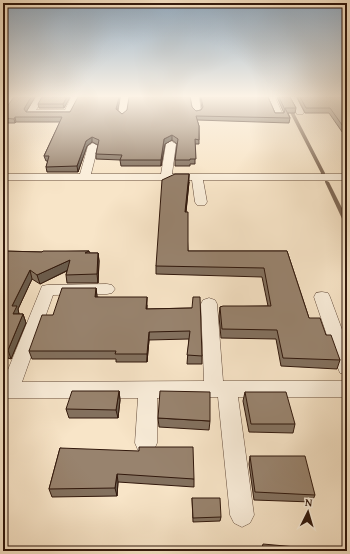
<svg xmlns="http://www.w3.org/2000/svg" width="350" height="554" font-family="'Gentium Book Plus',serif">
<style>
.lines{fill:none;stroke-linecap:round;stroke-linejoin:round}
.stream{fill:#806956;fill-rule:evenodd}
.street-casing{stroke:#634b3b;stroke-width:1}
.street{fill:#faeedb;fill-rule:evenodd}
.wall{fill:#83715f;stroke:#31180c}
.shaded-wall{fill:#6a5c4d;stroke:#31180c}
.building{fill:#98836e;stroke:#31180c}
</style>
<rect width="100%" height="100%" fill="#f8e5c8"/>
<filter id="stains"><feTurbulence type="fractalNoise" baseFrequency=".005" numOctaves="4"/><feColorMatrix values="0 0 0 0 .2 0 0 0 0 .09 0 0 0 0 .02 0 0 0 .5 -.17"/></filter>
<radialGradient id="worn" r=".72"><stop offset=".6" stop-color="#630" stop-opacity="0"/><stop offset="1" stop-color="#630" stop-opacity=".3"/></radialGradient>
<g class="lines">
<g class="stream">
<path d="M 282,97 L 286,97 L 325,173 L 325,174 L 321,174 L 321,173 Z"/>
<path d="M 325,181 L 327,181 L 329,182 L 347,218 L 347,225 L 344,223 L 325,182 Z"/>
</g>
<g class="street-casing">
<g id="street">
<path d="M 8,97 L 16,97 L 6,112 L 3,113 L 3,104 Z"/>
<path d="M 36,97 L 44,97 L 36,110 L 65,110 L 71,97 L 79,97 L 71,115 L 27,115 L 26,113 Z"/>
<path d="M 121,97 L 129,97 L 126,114 L 122,117 L 118,114 Z"/>
<path d="M 191,97 L 199,97 L 201,111 L 200,113 L 197,114 L 193,111 Z"/>
<path d="M 267,97 L 275,97 L 283,115 L 282,117 L 276,117 Z"/>
<path d="M 288,97 L 296,97 L 304,112 L 303,114 L 297,114 Z"/>
<path d="M 171,141 L 176,144 L 172,174 L 347,174 L 347,180 L 203,180 L 207,202 L 205,205 L 197,205 L 195,202 L 192,180 L 3,180 L 3,174 L 80,174 L 88,146 L 93,143 L 98,146 L 91,174 L 161,174 L 166,144 Z"/>
<path d="M 107,284 L 112,285 L 115,289 L 112,293 L 107,294 L 53,295 L 22,382 L 204,381 L 201,304 L 203,300 L 209,298 L 215,300 L 217,304 L 223,381 L 347,381 L 347,397 L 238,397 L 254,515 L 250,523 L 242,527 L 234,523 L 230,515 L 218,397 L 157,398 L 157,443 L 154,450 L 146,453 L 138,450 L 135,443 L 138,398 L 3,398 L 3,382 L 42,286 L 47,285 Z"/>
<path d="M 322,292 L 328,293 L 330,297 L 347,343 L 347,375 L 340,373 L 338,368 L 314,297 L 316,293 Z"/>
</g>
</g>
<use href="#street" class="street"/>
</g>
<g class="wall">
<path d="M 70,97 L 64,108 L 39,108 L 38,104 Z"/>
<path d="M 200,97 L 268,97 L 275,113 L 284,113 L 277,97 L 290,97 L 296,108 L 295,113 L 288,113 L 290,118 L 289,123 L 197,120 L 199,126 L 199,144 L 195,144 L 195,164 L 190,164 L 190,166 L 175,166 L 175,160 L 177,144 L 172,140 L 165,144 L 161,166 L 121,166 L 120,160 L 96,159 L 96,154 L 98,145 L 92,142 L 87,146 L 78,172 L 47,172 L 46,167 L 48,161 L 46,161 L 44,156 L 60,122 L 16,122 L 15,123 L 3,123 L 3,109 L 26,112 L 70,112 L 117,110 L 122,114 L 192,107 L 196,111 L 201,110 L 202,108 Z"/>
<path d="M 297,97 L 347,97 L 347,139 L 329,113 L 305,113 Z"/>
<path d="M 189,182 L 186,212 L 188,251 L 287,251 L 309,318 L 326,335 L 340,360 L 337,369 L 281,366 L 276,339 L 221,338 L 219,316 L 220,307 L 268,306 L 262,277 L 156,274 L 156,266 Z"/>
<path d="M 3,251 L 42,252 L 89,251 L 90,253 L 98,253 L 99,261 L 98,283 L 67,283 L 66,275 L 67,271 L 40,284 L 32,279 L 18,309 L 19,314 L 23,314 L 26,323 L 11,359 L 8,358 L 5,366 L 3,366 Z"/>
<path d="M 96,288 L 97,297 L 147,305 L 147,309 L 192,308 L 202,356 L 202,364 L 187,364 L 189,339 L 149,340 L 147,362 L 116,362 L 116,359 L 32,359 L 29,351 L 53,315 Z"/>
<path d="M 119,391 L 120,400 L 118,418 L 69,418 L 66,409 Z"/>
<path d="M 245,392 L 295,424 L 293,433 L 249,432 L 243,401 Z"/>
<path d="M 158,418 L 210,421 L 209,430 L 159,427 Z"/>
<path d="M 60,448 L 194,479 L 194,487 L 118,482 L 117,496 L 52,497 L 49,489 Z"/>
<path d="M 250,456 L 315,495 L 312,502 L 254,500 L 249,464 Z"/>
<path d="M 192,498 L 221,517 L 220,521 L 193,522 Z"/>
</g>
<g class="shaded-wall">
<path d="M 3,97 L 7,97 L 3,102 Z"/>
<path d="M 31,97 L 35,97 L 25,114 L 24,109 Z"/>
<path d="M 67,97 L 70,97 L 64,108 L 63,104 Z"/>
<path d="M 119,97 L 120,97 L 117,114 L 116,109 Z"/>
<path d="M 15,117 L 16,122 L 15,123 L 14,119 Z"/>
<path d="M 172,135 L 172,140 L 165,144 L 161,166 L 161,160 L 164,139 Z"/>
<path d="M 92,137 L 92,142 L 87,146 L 78,172 L 77,166 L 86,141 Z"/>
<path d="M 189,174 L 189,182 L 185,220 L 185,212 Z"/>
<path d="M 98,253 L 99,261 L 98,283 L 97,274 Z"/>
<path d="M 70,260 L 72,268 L 40,284 L 37,275 Z"/>
<path d="M 30,270 L 32,279 L 18,309 L 19,314 L 13,314 L 12,306 Z"/>
<path d="M 96,288 L 97,296 L 96,305 L 95,297 Z"/>
<path d="M 147,297 L 147,305 L 146,317 L 146,309 Z"/>
<path d="M 23,314 L 26,323 L 11,359 L 8,350 Z"/>
<path d="M 149,332 L 149,340 L 147,362 L 147,354 Z"/>
<path d="M 5,350 L 8,358 L 5,366 L 3,361 L 3,354 Z"/>
<path d="M 119,391 L 120,400 L 118,418 L 116,410 Z"/>
<path d="M 117,474 L 118,482 L 117,496 L 115,488 Z"/>
</g>
<g class="building">
<path d="M 14,97 L 31,97 L 24,109 L 26,112 L 70,112 L 78,97 L 119,97 L 116,109 L 122,114 L 127,110 L 129,97 L 190,97 L 192,107 L 196,111 L 201,110 L 203,107 L 201,97 L 268,97 L 275,113 L 284,113 L 285,110 L 279,97 L 290,97 L 296,108 L 285,108 L 290,118 L 196,116 L 199,126 L 199,140 L 195,139 L 196,159 L 190,159 L 190,160 L 175,160 L 178,139 L 172,135 L 164,139 L 161,160 L 120,160 L 122,155 L 96,154 L 99,140 L 92,137 L 86,141 L 77,166 L 46,167 L 49,156 L 44,156 L 62,117 L 15,117 L 14,119 L 3,118 L 3,109 L 6,108 Z"/>
<path d="M 42,97 L 67,97 L 63,104 L 38,104 Z"/>
<path d="M 300,97 L 347,97 L 347,132 L 330,108 L 306,108 Z"/>
<path d="M 175,174 L 189,174 L 185,212 L 188,212 L 188,251 L 287,251 L 309,318 L 320,318 L 326,335 L 331,335 L 340,360 L 283,358 L 277,330 L 222,329 L 220,307 L 223,306 L 271,306 L 264,268 L 156,266 L 162,180 Z"/>
<path d="M 3,251 L 42,252 L 43,251 L 89,251 L 85,253 L 98,253 L 97,274 L 66,275 L 70,260 L 37,275 L 30,270 L 12,306 L 17,306 L 13,314 L 23,314 L 8,350 L 5,350 L 3,354 Z"/>
<path d="M 62,288 L 96,288 L 95,297 L 147,297 L 146,309 L 192,308 L 193,297 L 200,297 L 202,356 L 187,355 L 190,331 L 149,332 L 147,354 L 115,354 L 116,351 L 29,351 L 42,315 L 53,315 Z"/>
<path d="M 72,391 L 119,391 L 116,410 L 66,409 Z"/>
<path d="M 160,391 L 210,392 L 210,421 L 158,418 Z"/>
<path d="M 245,392 L 286,392 L 295,424 L 251,424 Z"/>
<path d="M 139,447 L 193,447 L 194,479 L 117,474 L 115,488 L 49,489 L 60,448 L 139,451 Z"/>
<path d="M 250,456 L 305,456 L 315,495 L 255,492 Z"/>
<path d="M 192,498 L 220,498 L 221,517 L 193,518 Z"/>
<path d="M 263,544 L 318,549 L 319,551 L 261,551 Z"/>
</g>
<linearGradient id="sky" x2="0" y2="1"><stop stop-color="#93acc2"/><stop offset="0.55" stop-color="#fcf3e6"/><stop offset="1" stop-color="#fcf3e6" stop-opacity="0"/></linearGradient>
<rect width="350" height="175" fill="url(#sky)"/>
<rect width="350" height="554" fill="none" stroke="#f8e5c8" stroke-width="16"/>
<rect x="4" y="4" width="342" height="546" fill="none" stroke="#31180c" stroke-width="2"/>
<rect x="8" y="8" width="334" height="538" fill="none" stroke="#31180c"/>
<g transform="translate(308 512) rotate(5)" stroke="#faeedb" stroke-width="3" paint-order="stroke">
<path d="M0-3L7 15L0 10L-7 15Z" fill="#31180c"/>
<text y="-6" font-size="11" font-weight="bold" text-anchor="middle" fill="#31180c">N</text>
</g>
<rect width="100%" height="100%" filter="url(#stains)"/>
<rect width="100%" height="100%" fill="url(#worn)"/>
</svg>
